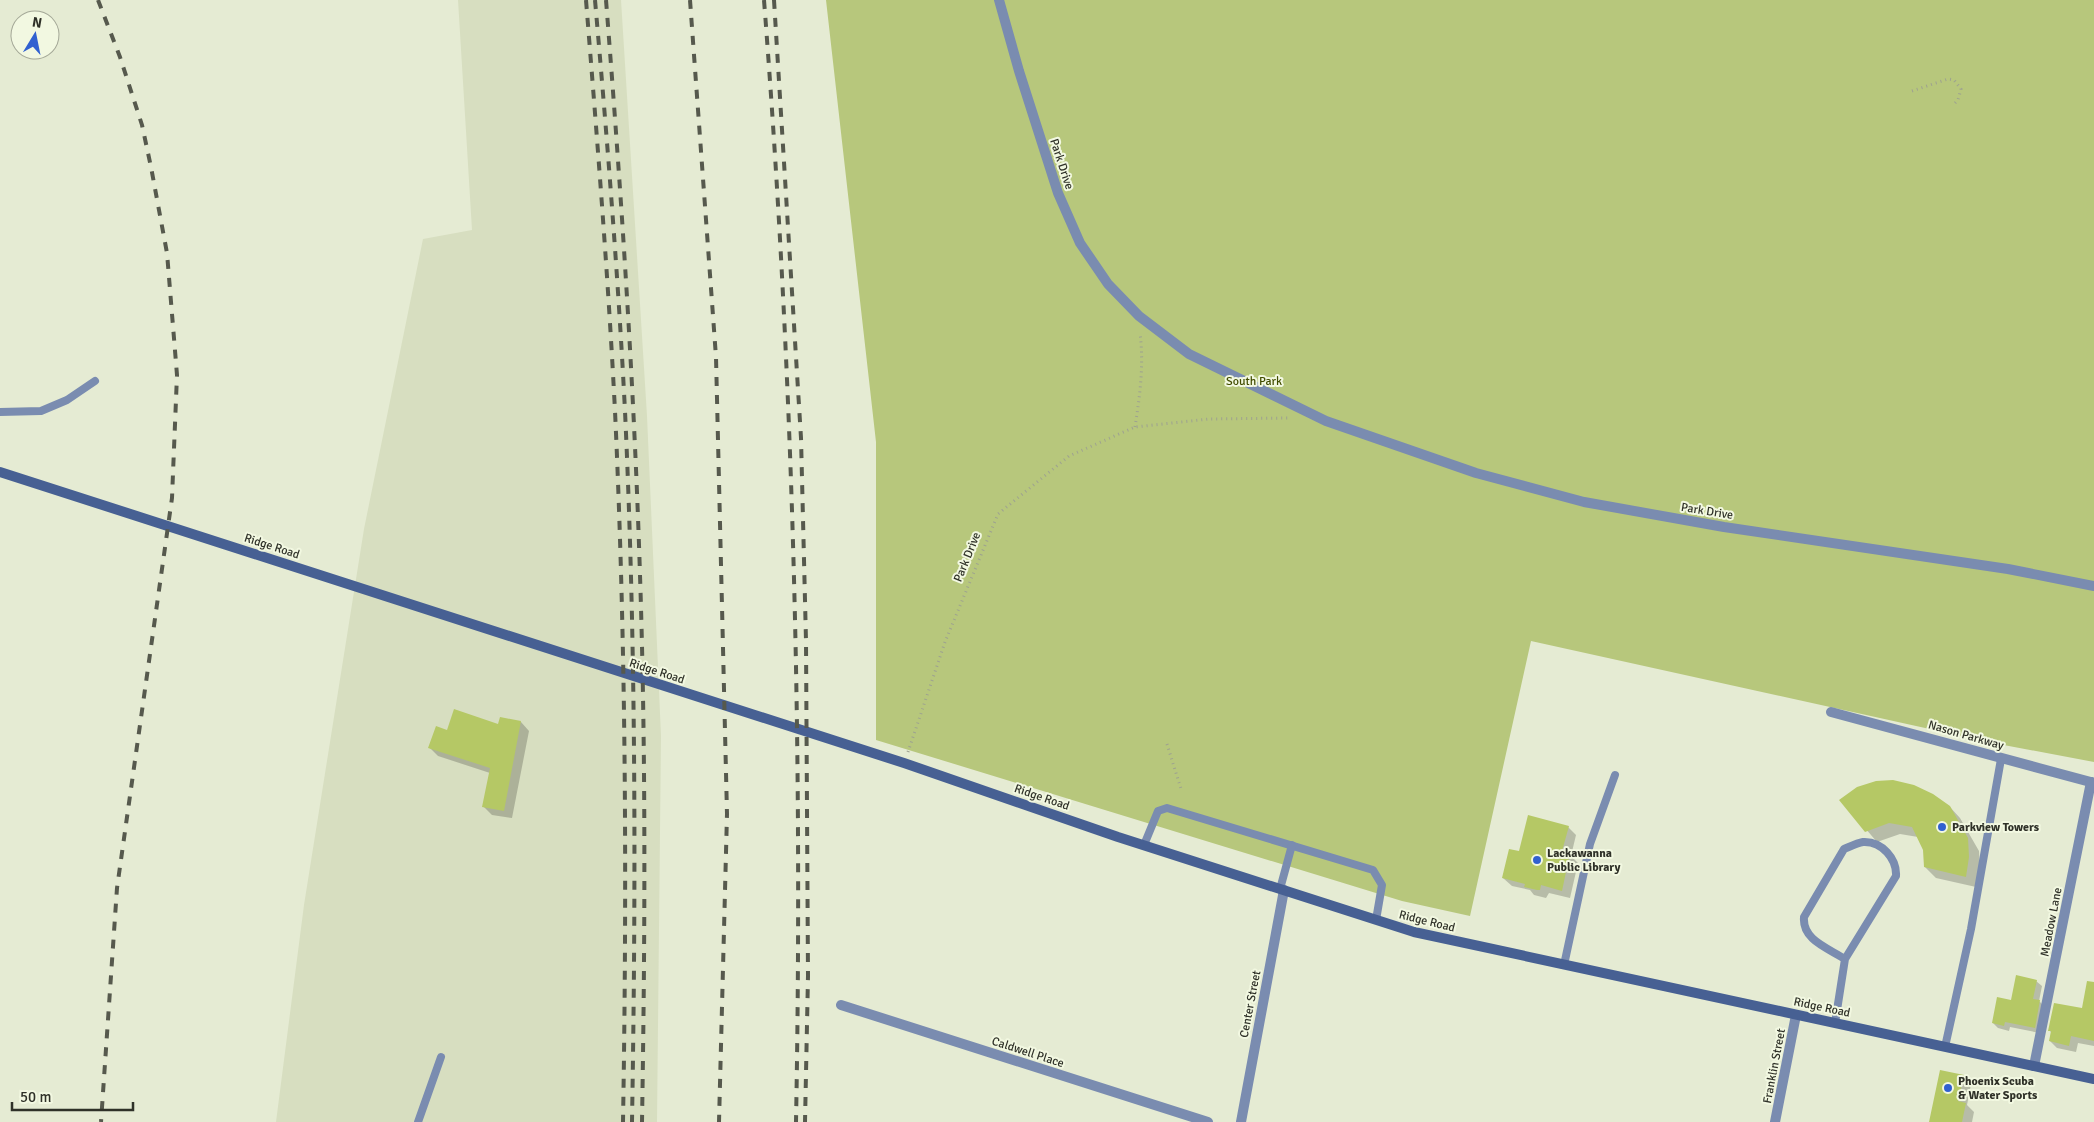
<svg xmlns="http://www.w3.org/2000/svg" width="2094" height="1122" font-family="Signika,sans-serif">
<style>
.built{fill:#d7dec0}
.green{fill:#b7c77c}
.shadow{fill:#0003}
.building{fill:#b5c865}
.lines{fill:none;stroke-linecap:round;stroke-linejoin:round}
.path{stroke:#9ea290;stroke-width:3;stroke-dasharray:1 4;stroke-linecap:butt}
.service{stroke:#7a8cb0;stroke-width:8}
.minor{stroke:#7a8cb0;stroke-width:10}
.secondary{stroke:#476093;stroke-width:10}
.rail{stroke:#56594d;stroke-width:4;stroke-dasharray:9 9;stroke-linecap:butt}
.poi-dot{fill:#3161d0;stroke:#f2f8e1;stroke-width:2}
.labels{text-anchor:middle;stroke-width:4;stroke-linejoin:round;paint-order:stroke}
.street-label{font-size:12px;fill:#2f3128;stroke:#f2f8e1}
.park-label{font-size:12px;fill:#424d00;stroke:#f2f8e1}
.poi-label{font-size:12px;font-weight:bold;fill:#2f3128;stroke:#f2f8e1;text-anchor:start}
</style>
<rect width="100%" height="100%" fill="#e5ebd3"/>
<path class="built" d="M 458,0 L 621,0 L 647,416 L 661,736 L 657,1122 L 276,1122 L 304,905 L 364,529 L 423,239 L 472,230 Z"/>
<path class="green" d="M 826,0 L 2094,0 L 2094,762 L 1993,743 L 1531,641 L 1470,916 L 1402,901 L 876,740 L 876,442 Z"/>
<g class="shadow">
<path d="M 501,719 L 521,722 L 529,731 L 512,818 L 492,815 L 483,806 L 490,773 L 438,756 L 430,748 L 448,732 L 499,725 Z"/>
<path d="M 1841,800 L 1949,806 L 1960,818 L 1979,851 L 1980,869 L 1976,887 L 1936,878 L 1925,867 L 1924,850 L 1918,837 L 1900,834 L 1877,842 Z"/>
<path d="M 1568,827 L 1576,835 L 1571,856 L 1578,863 L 1570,898 L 1549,893 L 1546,898 L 1534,895 L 1530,890 L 1512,886 L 1503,878 L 1520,853 Z"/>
<path d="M 2036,981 L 2042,986 L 2039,1001 L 2045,1007 L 2040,1033 L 2010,1027 L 2009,1031 L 1998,1028 L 1993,1023 L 2012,1001 Z"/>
<path d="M 2094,995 L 2094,1046 L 2078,1043 L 2076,1052 L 2057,1048 L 2050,1041 L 2052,1033 L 2049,1030 L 2083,1010 Z"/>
<path d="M 1963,1076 L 1971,1084 L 1967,1105 L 1974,1112 L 1972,1122 L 1930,1122 Z"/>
</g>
<g class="building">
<path d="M 454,709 L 498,724 L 500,717 L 521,721 L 504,811 L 482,807 L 490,768 L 428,748 L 436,726 L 447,730 Z"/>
<path d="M 1893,780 L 1914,785 L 1933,794 L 1950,806 L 1968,838 L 1969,857 L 1966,877 L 1924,867 L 1923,850 L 1912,827 L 1889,823 L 1865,832 L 1839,800 L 1857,787 L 1876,781 Z"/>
<path d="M 1528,815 L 1569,826 L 1562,851 L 1570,853 L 1562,891 L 1541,885 L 1540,890 L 1537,890 L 1524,887 L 1525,884 L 1502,878 L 1509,849 L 1519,851 Z"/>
<path d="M 2016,975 L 2037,980 L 2033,999 L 2040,1000 L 2035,1028 L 2005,1022 L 2004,1026 L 1992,1023 L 1997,997 L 2011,1000 Z"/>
<path d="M 2087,981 L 2094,982 L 2094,1041 L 2071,1036 L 2069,1046 L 2049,1041 L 2051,1031 L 2048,1031 L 2054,1003 L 2082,1008 Z"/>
<path d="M 1940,1070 L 1964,1075 L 1958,1101 L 1966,1103 L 1962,1122 L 1929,1122 Z"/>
</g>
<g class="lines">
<g class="path">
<path d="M 1912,91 L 1948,79 L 1954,80 L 1961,89 L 1958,100 L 1954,104"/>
<path d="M 1135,427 C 1140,395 1144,365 1140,333"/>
<path d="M 1167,744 L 1181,789"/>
<path d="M 908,752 L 945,642 L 998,514 L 1069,456 L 1135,427 L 1209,419 L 1288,418"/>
</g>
<g class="service">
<path d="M 0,412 L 41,411 L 67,400 L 95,381"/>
<path d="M 1144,845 L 1158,811 L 1167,808 L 1373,870 L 1382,885 L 1376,920"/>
<path d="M 1280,889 L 1292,845"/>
<path d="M 1564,965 L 1590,844 L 1615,775"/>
<path d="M 1835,1023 L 1845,959 L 1896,876 C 1897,859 1882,841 1863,842 C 1857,843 1849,847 1844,849 L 1804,917 C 1802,940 1828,948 1845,959"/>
<path d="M 1945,1047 L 1971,929 L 2001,759"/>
<path d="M 418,1122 L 441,1057"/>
</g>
<g class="minor">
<path d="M 999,0 L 1019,71 L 1058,193 L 1080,243 L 1108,284 L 1139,316 L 1189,354 L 1326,421 L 1476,473 L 1584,502 L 1724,527 L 2008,569 L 2094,586"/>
<path d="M 1831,712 L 2094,783"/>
<path d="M 841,1005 L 1208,1122"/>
<path d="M 2034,1066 L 2091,782"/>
<path d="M 1241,1122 L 1284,890"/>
<path d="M 1775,1122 L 1796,1015"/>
</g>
<path class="secondary" d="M 0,472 L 904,763 L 1118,837 L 1414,932 L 2094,1079"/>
<g class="rail">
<path d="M 98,0 L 120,57 L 142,125 L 151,167 L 167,253 L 177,375 L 172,498 L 117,888 L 101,1122"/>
<path d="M 586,0 C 597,137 608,274 615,411 C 626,648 627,885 623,1122"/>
<path d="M 595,0 C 607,137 618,274 625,411 C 636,648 636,885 632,1122"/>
<path d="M 606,0 C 621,191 634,383 640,575 C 646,757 645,940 642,1122"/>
<path d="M 690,0 L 716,357 L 727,814 L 719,1122"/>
<path d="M 764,0 C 793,373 803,748 796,1122"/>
<path d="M 774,0 L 801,438 L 806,641 L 808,976 L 805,1122"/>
</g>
</g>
<g class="poi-dot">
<circle cx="1942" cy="827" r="5"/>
<circle cx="1537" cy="860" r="5"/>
<circle cx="1948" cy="1088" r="5"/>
</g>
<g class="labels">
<g class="street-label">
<text transform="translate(1062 164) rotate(72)" y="4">Park Drive</text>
<text transform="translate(1707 511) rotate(9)" y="4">Park Drive</text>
<text transform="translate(272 546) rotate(18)" y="4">Ridge Road</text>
<text transform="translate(967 557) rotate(-68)" y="4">Park Drive</text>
<text transform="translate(657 671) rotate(18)" y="4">Ridge Road</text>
<text transform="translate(1966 735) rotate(16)" y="4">Nason Parkway</text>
<text transform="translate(1042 797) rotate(19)" y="4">Ridge Road</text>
<text transform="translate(1427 921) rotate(14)" y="4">Ridge Road</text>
<text transform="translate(2051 922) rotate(-79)" y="4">Meadow Lane</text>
<text transform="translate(1250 1004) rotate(-79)" y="4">Center Street</text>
<text transform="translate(1822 1007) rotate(12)" y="4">Ridge Road</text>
<text transform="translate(1028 1052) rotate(18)" y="4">Caldwell Place</text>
<text transform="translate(1774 1066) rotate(-79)" y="4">Franklin Street</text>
</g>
<g class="park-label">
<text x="1254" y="385">South Park</text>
</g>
<g class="poi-label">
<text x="1952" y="831">Parkview Towers</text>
<text x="1547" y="857">Lackawanna<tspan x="1547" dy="14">Public Library</tspan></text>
<text x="1958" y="1085">Phoenix Scuba<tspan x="1958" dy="14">&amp; Water Sports</tspan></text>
</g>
</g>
<g transform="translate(35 35) rotate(10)"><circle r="24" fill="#f2f8e1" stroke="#a4a897"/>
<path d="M0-4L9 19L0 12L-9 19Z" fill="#3161d0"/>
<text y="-8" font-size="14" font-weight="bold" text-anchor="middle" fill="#2f3128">N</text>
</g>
<path d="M12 1102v8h121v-8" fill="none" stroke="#2f3128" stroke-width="2.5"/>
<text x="20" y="1102" font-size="15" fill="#2f3128" stroke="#f2f8e1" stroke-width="4" paint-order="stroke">50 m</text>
</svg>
